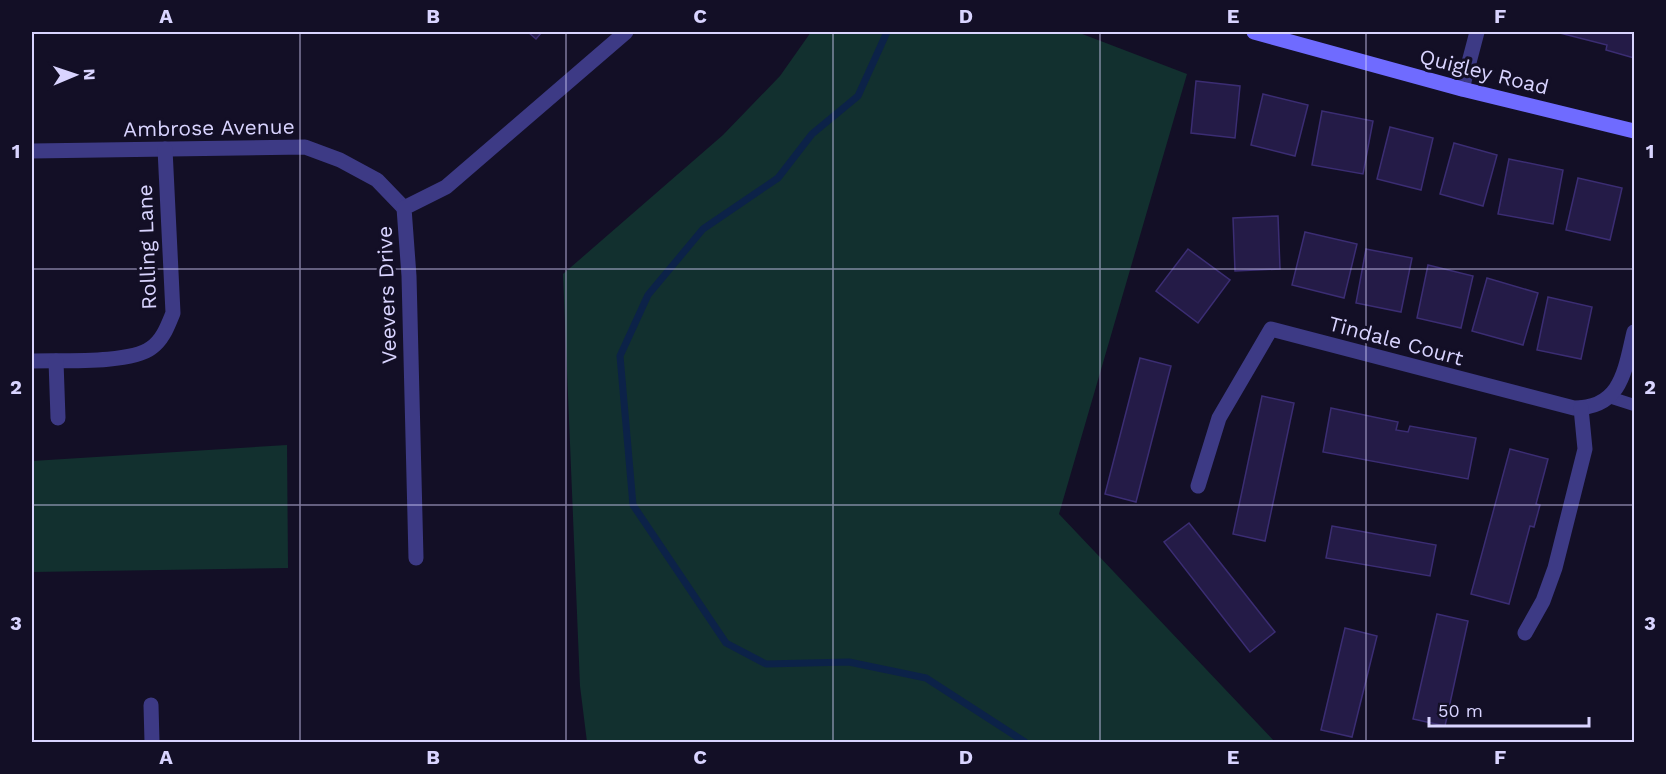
<svg xmlns="http://www.w3.org/2000/svg" width="1666" height="774" font-family="'Work Sans',sans-serif">
<style>
.green{fill:#12302f}
.lines{fill:none;stroke-linecap:round;stroke-linejoin:round}
.stream{stroke:#0c2248;stroke-width:7}
.building{fill:#241b47;stroke:#3b2d73;stroke-width:1.5}
.lane{stroke:#3d3a85;stroke-width:12}
.street{stroke:#3d3a85;stroke-width:15}
.secondary{stroke:#6f6bff;stroke-width:15}
.grid{fill:none;stroke:#d9d4ff;stroke-width:1.5;stroke-opacity:0.55}
.labels{text-anchor:middle;stroke-width:6;stroke-linejoin:round;paint-order:stroke}
.street-label{font-size:21px;fill:#d9d4ff;stroke:#130f26}
.neatline{fill:none;stroke:#d9d4ff;stroke-width:2}
.grid-label{font-size:20px;text-anchor:middle;font-weight:bold;fill:#d9d4ff}
</style>
<rect width="100%" height="100%" fill="#130f26"/>
<g class="green">
<path d="M 811,32 L 1077,32 L 1187,74 L 1059,514 L 1275,742 L 587,742 L 580,686 L 563,274 L 723,135 L 780,76 Z"/>
<path d="M 287,445 L 288,568 L 32,572 L 32,461 Z"/>
</g>
<g class="lines">
<path class="stream" d="M 887,32 L 858,96 L 812,134 L 778,178 L 703,229 L 648,295 L 620,356 L 633,505 L 726,643 L 766,664 L 849,662 L 926,678 L 1025,742"/>
</g>
<g class="building">
<path d="M 528,32 L 542,32 L 536,39 Z"/>
<path d="M 1556,32 L 1634,32 L 1634,58 L 1606,50 L 1607,45 Z"/>
<path d="M 1196,81 L 1240,86 L 1235,138 L 1191,133 Z"/>
<path d="M 1263,94 L 1308,105 L 1295,156 L 1251,145 Z"/>
<path d="M 1322,111 L 1373,121 L 1363,174 L 1312,165 Z"/>
<path d="M 1390,127 L 1433,138 L 1421,190 L 1377,179 Z"/>
<path d="M 1454,143 L 1497,155 L 1483,206 L 1440,194 Z"/>
<path d="M 1509,159 L 1563,170 L 1553,224 L 1498,214 Z"/>
<path d="M 1578,178 L 1622,188 L 1610,240 L 1566,230 Z"/>
<path d="M 1278,216 L 1280,269 L 1235,271 L 1233,218 Z"/>
<path d="M 1305,232 L 1357,244 L 1344,298 L 1292,285 Z"/>
<path d="M 1188,249 L 1230,280 L 1198,323 L 1156,291 Z"/>
<path d="M 1366,249 L 1412,258 L 1401,312 L 1356,303 Z"/>
<path d="M 1428,265 L 1473,276 L 1461,328 L 1417,318 Z"/>
<path d="M 1487,278 L 1538,293 L 1523,345 L 1472,331 Z"/>
<path d="M 1548,297 L 1592,307 L 1581,359 L 1537,350 Z"/>
<path d="M 1140,358 L 1171,366 L 1136,502 L 1105,494 Z"/>
<path d="M 1262,396 L 1294,403 L 1265,541 L 1233,534 Z"/>
<path d="M 1331,408 L 1398,422 L 1396,430 L 1408,432 L 1410,426 L 1476,438 L 1468,479 L 1323,452 Z"/>
<path d="M 1510,449 L 1548,459 L 1536,504 L 1540,505 L 1534,527 L 1530,526 L 1509,604 L 1471,594 Z"/>
<path d="M 1189,523 L 1275,632 L 1250,652 L 1164,542 Z"/>
<path d="M 1332,526 L 1436,545 L 1430,576 L 1326,558 Z"/>
<path d="M 1437,614 L 1468,621 L 1445,726 L 1413,719 Z"/>
<path d="M 1345,628 L 1377,636 L 1352,737 L 1321,730 Z"/>
</g>
<g class="lines">
<path class="lane" d="M 1609,397 L 1634,405"/>
<g class="street">
<path d="M 1462,89 L 1477,32"/>
<path d="M 32,151 L 305,147 L 340,160 L 377,180 L 404,208"/>
<path d="M 32,361 C 60,360 130,364 151,348 C 163,340 168,325 173,313 L 165,149"/>
<path d="M 56,361 L 58,418"/>
<path d="M 1198,486 L 1219,418 L 1271,329 L 1574,408 C 1622,408 1625,369 1634,332"/>
<path d="M 416,558 L 409,276 L 404,208 L 446,187 L 626,32"/>
<path d="M 1525,633 L 1543,601 L 1555,568 L 1585,449 L 1581,408"/>
<path d="M 151,705 L 152,742"/>
</g>
<path class="secondary" d="M 1254,32 L 1462,89 L 1634,131"/>
</g>
<path class="grid" d="M 300,32 L 300,742M 566,32 L 566,742M 833,32 L 833,742M 1100,32 L 1100,742M 1366,32 L 1366,742M 32,269 L 1634,269M 32,505 L 1634,505"/>
<g class="labels">
<g class="street-label">
<text transform="translate(1484 72) rotate(14)" y="7">Quigley Road</text>
<text transform="translate(209 128) rotate(-1)" y="7">Ambrose Avenue</text>
<text transform="translate(147 247) rotate(-92)" y="7">Rolling Lane</text>
<text transform="translate(387 295) rotate(-92)" y="7">Veevers Drive</text>
<text transform="translate(1396 341) rotate(15)" y="7">Tindale Court</text>
</g>
</g>
<rect width="1666" height="774" fill="none" stroke="#130f26" stroke-width="66"/>
<g transform="translate(75 75) rotate(88)" stroke="#130f26" stroke-width="4.5" paint-order="stroke">
<path d="M0-4.5L10 22L0 15L-10 22Z" fill="#d9d4ff"/>
<text y="-9" font-size="16" font-weight="bold" text-anchor="middle" fill="#d9d4ff">N</text>
</g>
<path d="M1429 717v9h160v-9" fill="none" stroke="#d9d4ff" stroke-width="3"/>
<text x="1438" y="717" font-size="18" fill="#d9d4ff" stroke="#130f26" stroke-width="4.5" paint-order="stroke">50 m</text>
<rect x="33" y="33" width="1600" height="708" class="neatline"/>
<g class="grid-label">
<text x="166" y="23">A</text>
<text x="433" y="23">B</text>
<text x="700" y="23">C</text>
<text x="966" y="23">D</text>
<text x="1233" y="23">E</text>
<text x="1500" y="23">F</text>
<text x="16" y="158">1</text>
<text x="1650" y="158">1</text>
<text x="16" y="394">2</text>
<text x="1650" y="394">2</text>
<text x="16" y="630">3</text>
<text x="1650" y="630">3</text>
<text x="166" y="764">A</text>
<text x="433" y="764">B</text>
<text x="700" y="764">C</text>
<text x="966" y="764">D</text>
<text x="1233" y="764">E</text>
<text x="1500" y="764">F</text>
</g>
</svg>
